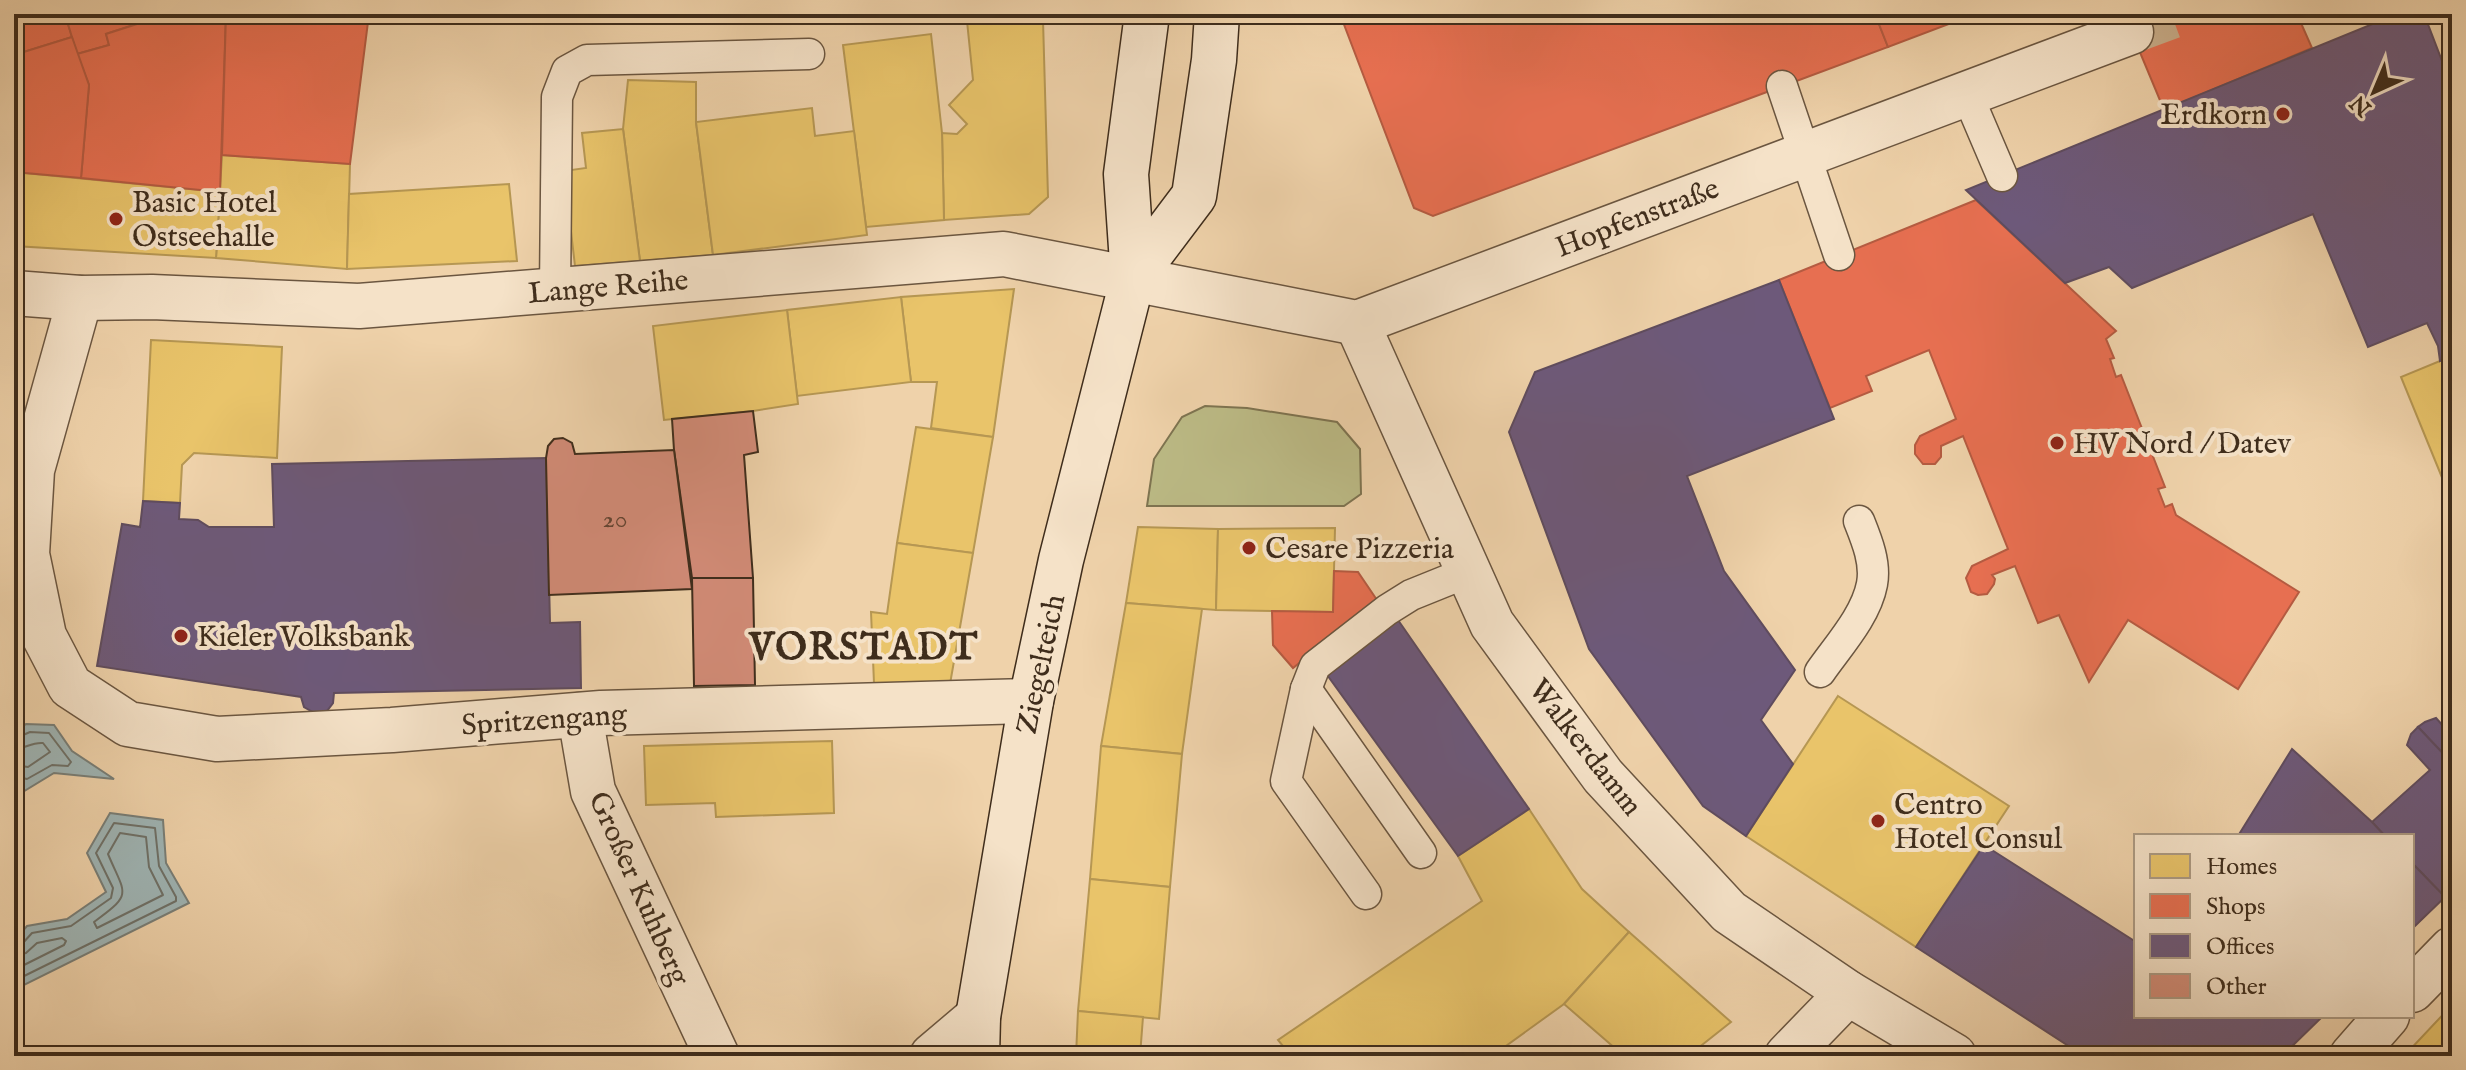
<svg xmlns="http://www.w3.org/2000/svg" width="2466" height="1070" font-family="'IM FELL English',serif">
<style>
.green{fill:#bcbb86;stroke:#7e7451;stroke-width:2}
.water{fill:#9fb5b5;stroke:#797f78;stroke-width:2}
.homes{fill:#e9c46a;stroke:#b69753;stroke-width:2}
.shops{fill:#e76f51;stroke:#b55b41;stroke-width:2}
.offices{fill:#6d597a;stroke:#5f4c5e;stroke-width:2}
.lines{fill:none;stroke-linecap:round;stroke-linejoin:round}
.shore{stroke:#6f7168;stroke-width:2}
.building{fill:#d38c78;stroke:#3f2d1c;stroke-width:2}
.street-tunnel{stroke:#ccb18e;stroke-width:44;stroke-dasharray:44 22;stroke-linecap:butt}
.lane-casing{stroke:#6b5640;stroke-width:33}
.street-casing{stroke:#6b5640;stroke-width:47}
.secondary-casing{stroke:#3f2d1c;stroke-width:47}
.lane{stroke:#f5e2c8;stroke-width:30}
.street{stroke:#f5e2c8;stroke-width:44}
.secondary{stroke:#f5e2c8;stroke-width:44}
.poi-dot{fill:#8f2418;stroke:#f5e2c8;stroke-width:3}
.labels{text-anchor:middle;stroke-width:8;stroke-linejoin:round;paint-order:stroke}
.number-label{font-size:26px;fill:#644533}
.poi-label{font-size:30px;fill:#3f2d1c;stroke:#f5e2c8;text-anchor:start}
.street-label{font-size:30px;fill:#3f2d1c;stroke:#f5e2c8}
.district-label{font-size:38px;font-weight:bold;letter-spacing:2px;fill:#3f2d1c;stroke:#f5e2c8}
</style>
<rect width="100%" height="100%" fill="#efd2aa"/>
<filter id="stains"><feTurbulence type="fractalNoise" baseFrequency=".0025" numOctaves="4"/><feColorMatrix values="0 0 0 0 .2 0 0 0 0 .09 0 0 0 0 .02 0 0 0 .5 -.17"/></filter>
<radialGradient id="worn" r=".72"><stop offset=".6" stop-color="#630" stop-opacity="0"/><stop offset="1" stop-color="#630" stop-opacity=".3"/></radialGradient>
<path class="green" d="M 1205,406 L 1247,408 L 1337,422 L 1360,449 L 1361,494 L 1344,506 L 1147,506 L 1154,459 L 1182,417 Z"/>
<g class="water">
<path d="M 26,724 L 54,725 L 72,751 L 114,779 L 54,773 L 21,793 L 14,774 L 14,733 Z"/>
<path d="M 110,813 L 163,820 L 166,863 L 189,903 L 14,990 L 14,941 L 27,926 L 67,919 L 106,892 L 87,853 Z"/>
</g>
<g class="homes">
<path d="M 1043,20 L 1048,197 L 1029,214 L 944,220 L 942,133 L 957,134 L 967,124 L 949,105 L 973,80 L 967,21 Z"/>
<path d="M 931,34 L 942,133 L 944,220 L 866,227 L 843,45 Z"/>
<path d="M 628,80 L 696,82 L 696,122 L 713,255 L 640,261 L 623,129 Z"/>
<path d="M 812,108 L 815,136 L 854,131 L 867,235 L 713,255 L 696,122 Z"/>
<path d="M 623,129 L 640,261 L 575,266 L 564,171 L 586,168 L 582,133 Z"/>
<path d="M 222,155 L 350,164 L 347,269 L 216,258 Z"/>
<path d="M 14,172 L 220,192 L 216,258 L 14,246 Z"/>
<path d="M 509,184 L 517,261 L 347,269 L 349,194 Z"/>
<path d="M 1014,289 L 993,437 L 931,428 L 937,382 L 911,382 L 901,297 Z"/>
<path d="M 901,297 L 911,382 L 797,396 L 787,310 Z"/>
<path d="M 787,310 L 798,404 L 753,411 L 664,420 L 653,326 Z"/>
<path d="M 151,340 L 282,347 L 277,458 L 194,453 L 182,465 L 180,503 L 143,501 Z"/>
<path d="M 2452,356 L 2452,502 L 2401,377 Z"/>
<path d="M 916,427 L 993,437 L 973,553 L 897,543 Z"/>
<path d="M 1138,527 L 1218,529 L 1216,610 L 1126,603 Z"/>
<path d="M 1335,528 L 1333,612 L 1216,610 L 1218,529 Z"/>
<path d="M 897,543 L 973,553 L 950,684 L 874,683 L 871,612 L 887,614 Z"/>
<path d="M 1126,603 L 1202,609 L 1182,754 L 1101,746 Z"/>
<path d="M 1838,696 L 2009,806 L 1916,947 L 1746,836 Z"/>
<path d="M 832,741 L 834,813 L 716,817 L 715,803 L 646,805 L 644,746 Z"/>
<path d="M 1101,746 L 1182,754 L 1170,887 L 1090,879 Z"/>
<path d="M 1529,809 L 1582,889 L 1629,932 L 1564,1004 L 1492,1056 L 1291,1056 L 1278,1040 L 1482,901 L 1458,856 Z"/>
<path d="M 1090,879 L 1170,887 L 1159,1019 L 1078,1011 Z"/>
<path d="M 1629,932 L 1731,1022 L 1688,1056 L 1624,1056 L 1564,1004 Z"/>
<path d="M 2452,1005 L 2452,1056 L 2404,1056 Z"/>
<path d="M 1078,1011 L 1143,1017 L 1140,1056 L 1076,1056 Z"/>
</g>
<g class="shops">
<path d="M 14,14 L 65,14 L 72,37 L 14,55 Z"/>
<path d="M 65,14 L 168,14 L 106,34 L 109,45 L 77,54 Z"/>
<path d="M 168,14 L 226,14 L 220,192 L 81,178 L 89,85 L 77,54 L 109,45 L 106,34 Z"/>
<path d="M 226,14 L 369,14 L 350,164 L 222,155 Z"/>
<path d="M 1340,14 L 1875,14 L 1888,47 L 1433,216 L 1414,208 Z"/>
<path d="M 1875,14 L 1975,14 L 1888,47 Z"/>
<path d="M 2124,14 L 2297,14 L 2312,48 L 2164,110 Z"/>
<path d="M 72,37 L 89,85 L 81,178 L 14,172 L 14,55 Z"/>
<path d="M 1976,200 L 2116,331 L 2106,339 L 2114,358 L 2110,359 L 2116,377 L 2121,375 L 2165,487 L 2158,489 L 2165,507 L 2172,504 L 2176,515 L 2299,592 L 2238,689 L 2128,620 L 2089,682 L 2059,615 L 2038,623 L 2015,566 L 1992,575 L 1995,579 L 1994,584 L 1987,594 L 1978,595 L 1971,592 L 1966,578 L 1972,566 L 2008,549 L 1963,436 L 1941,446 L 1941,457 L 1935,464 L 1923,464 L 1915,454 L 1915,445 L 1920,436 L 1956,419 L 1929,350 L 1866,376 L 1872,391 L 1830,408 L 1779,280 Z"/>
<path d="M 1334,571 L 1358,572 L 1377,600 L 1293,668 L 1273,645 L 1272,611 L 1333,612 Z"/>
</g>
<g class="offices">
<path d="M 2397,14 L 2424,14 L 2452,87 L 2452,356 L 2440,361 L 2438,346 L 2427,323 L 2368,347 L 2313,214 L 2132,288 L 2109,267 L 2065,283 L 1966,190 Z"/>
<path d="M 1779,280 L 1834,419 L 1687,476 L 1724,571 L 1795,670 L 1761,720 L 1793,764 L 1746,836 L 1703,806 L 1589,649 L 1509,432 L 1535,372 Z"/>
<path d="M 546,458 L 550,623 L 580,622 L 581,688 L 334,693 L 333,703 L 327,711 L 318,715 L 304,707 L 301,697 L 97,666 L 122,524 L 140,527 L 143,501 L 180,503 L 179,519 L 198,520 L 209,527 L 274,527 L 272,464 Z"/>
<path d="M 1398,620 L 1529,809 L 1458,856 L 1325,672 Z"/>
<path d="M 2436,718 L 2452,736 L 2452,763 L 2418,727 L 2425,722 Z"/>
<path d="M 2418,727 L 2452,763 L 2452,890 L 2445,897 L 2412,863 L 2412,836 L 2385,836 L 2372,822 L 2430,770 L 2407,745 L 2411,734 Z"/>
<path d="M 2292,749 L 2372,822 L 2385,836 L 2238,836 Z"/>
<path d="M 1984,845 L 2136,942 L 2136,1016 L 2323,1016 L 2282,1056 L 2084,1056 L 1916,947 Z"/>
<path d="M 2412,863 L 2445,897 L 2412,929 Z"/>
</g>
<g class="lines">
<g class="shore">
<path d="M 14,739 L 30,732 L 49,733 L 71,762 L 68,766 L 52,765 L 27,779 L 14,776"/>
<path d="M 14,749 C 25,749 31,742 43,743 L 50,752 L 28,767 L 14,765"/>
<path d="M 120,833 L 146,837 L 149,867 L 163,895 L 97,928 L 94,922 C 134,893 125,895 108,854 Z"/>
<path d="M 14,946 L 22,944 L 32,933 L 71,926 L 111,898 L 113,888 L 96,853 L 114,823 L 155,828 L 159,866 L 176,897 L 176,901 L 14,981"/>
<path d="M 14,956 L 26,953 L 37,943 L 62,938 L 66,941 L 64,945 L 14,970"/>
</g>
</g>
<g class="building">
<path d="M 753,411 L 758,452 L 744,455 L 753,578 L 692,578 L 674,450 L 672,419 Z"/>
<path d="M 563,438 L 572,443 L 575,454 L 674,450 L 692,589 L 549,595 L 546,458 L 548,446 L 554,439 Z"/>
<path d="M 692,578 L 753,578 L 755,685 L 694,686 Z"/>
</g>
<g class="lines">
<path class="street-tunnel" d="M 2131,32 L 2179,14"/>
<g class="lane-casing">
<g id="lane">
<path d="M 1782,86 L 1839,255"/>
<path d="M 1967,94 L 2002,176"/>
<path d="M 555,290 L 557,97 L 567,71 L 587,60 L 809,54"/>
<path d="M 1820,672 C 1838,646 1866,616 1872,584 C 1876,563 1867,541 1859,521"/>
<path d="M 1306,689 L 1421,853"/>
<path d="M 1366,894 L 1286,781 L 1306,689 L 1315,666 L 1387,610 L 1411,595 L 1468,572"/>
</g>
</g>
<g class="street-casing">
<g id="street">
<path d="M 14,293 L 80,298 L 152,297 L 359,306 L 1004,254 L 1357,323 L 2131,32"/>
<path d="M 80,298 L 32,470 L 27,554 L 44,636 L 70,686 L 128,724 L 217,739 L 392,730 L 601,713 L 1031,701"/>
<path d="M 1357,323 L 1492,624 L 1603,776 L 1729,912 L 1848,993 L 1954,1056"/>
<path d="M 580,715 L 593,791 L 717,1056"/>
<path d="M 2412,990 L 2452,949"/>
<path d="M 932,1056 L 978,1017"/>
<path d="M 1787,1056 L 1848,993"/>
<path d="M 2352,1056 L 2387,1016"/>
</g>
</g>
<g class="secondary-casing">
<g id="secondary">
<path d="M 1133,277 L 1194,196 L 1214,60 L 1217,14"/>
<path d="M 977,1056 L 978,1017 L 1031,701 L 1061,560 L 1133,277 L 1126,174 L 1147,14"/>
</g>
</g>
<use href="#lane" class="lane"/>
<use href="#street" class="street"/>
<use href="#secondary" class="secondary"/>
</g>
<g class="poi-dot">
<circle cx="2283" cy="114" r="8"/>
<circle cx="116" cy="219" r="8"/>
<circle cx="2057" cy="443" r="8"/>
<circle cx="1249" cy="548" r="8"/>
<circle cx="181" cy="636" r="8"/>
<circle cx="1878" cy="821" r="8"/>
</g>
<g class="labels">
<g class="number-label">
<text x="615" y="527">20</text>
</g>
<g class="poi-label">
<text x="2267" y="124" text-anchor="end">Erdkorn</text>
<text x="132" y="212">Basic Hotel<tspan x="132" dy="34">Ostseehalle</tspan></text>
<text x="2073" y="453">HV Nord / Datev</text>
<text x="1265" y="558">Cesare Pizzeria</text>
<text x="197" y="646">Kieler Volksbank</text>
<text x="1894" y="814">Centro<tspan x="1894" dy="34">Hotel Consul</tspan></text>
</g>
<g class="street-label">
<text transform="translate(1637 217) rotate(-21)" y="10">Hopfenstraße</text>
<text transform="translate(608 286) rotate(-5)" y="10">Lange Reihe</text>
<text transform="translate(1040 664) rotate(-78)" y="10">Ziegelteich</text>
<text transform="translate(544 719) rotate(-4)" y="10">Spritzengang</text>
<text transform="translate(1586 747) rotate(52)" y="10">Walkerdamm</text>
<text transform="translate(640 888) rotate(66)" y="10">Großer Kuhberg</text>
</g>
<g class="district-label">
<text x="864" y="659">VORSTADT</text>
</g>
</g>
<rect width="2466" height="1070" fill="none" stroke="#efd2aa" stroke-width="48"/>
<rect x="16" y="16" width="2434" height="1038" fill="none" stroke="#3f2d1c" stroke-width="4"/>
<rect x="24" y="24" width="2418" height="1022" fill="none" stroke="#3f2d1c" stroke-width="2"/>
<rect x="2134" y="834" width="280" height="184" fill="#f5e2c8" stroke="#ac9a83" stroke-width="2"/>
<rect x="2150" y="854" width="40" height="24" fill="#e9c46a" stroke="#ac9a83" stroke-width="2"/>
<text x="2206" y="874" font-size="24" fill="#3f2d1c">Homes</text>
<rect x="2150" y="894" width="40" height="24" fill="#e76f51" stroke="#ac9a83" stroke-width="2"/>
<text x="2206" y="914" font-size="24" fill="#3f2d1c">Shops</text>
<rect x="2150" y="934" width="40" height="24" fill="#6d597a" stroke="#ac9a83" stroke-width="2"/>
<text x="2206" y="954" font-size="24" fill="#3f2d1c">Offices</text>
<rect x="2150" y="974" width="40" height="24" fill="#d38c78" stroke="#ac9a83" stroke-width="2"/>
<text x="2206" y="994" font-size="24" fill="#3f2d1c">Other</text>
<g transform="translate(2374 92) rotate(224)" stroke="#f5e2c8" stroke-width="6" paint-order="stroke">
<path d="M0-6L14 30L0 20L-14 30Z" fill="#3f2d1c"/>
<text y="-12" font-size="22" font-weight="bold" text-anchor="middle" fill="#3f2d1c">N</text>
</g>
<rect width="100%" height="100%" filter="url(#stains)"/>
<rect width="100%" height="100%" fill="url(#worn)"/>
</svg>
